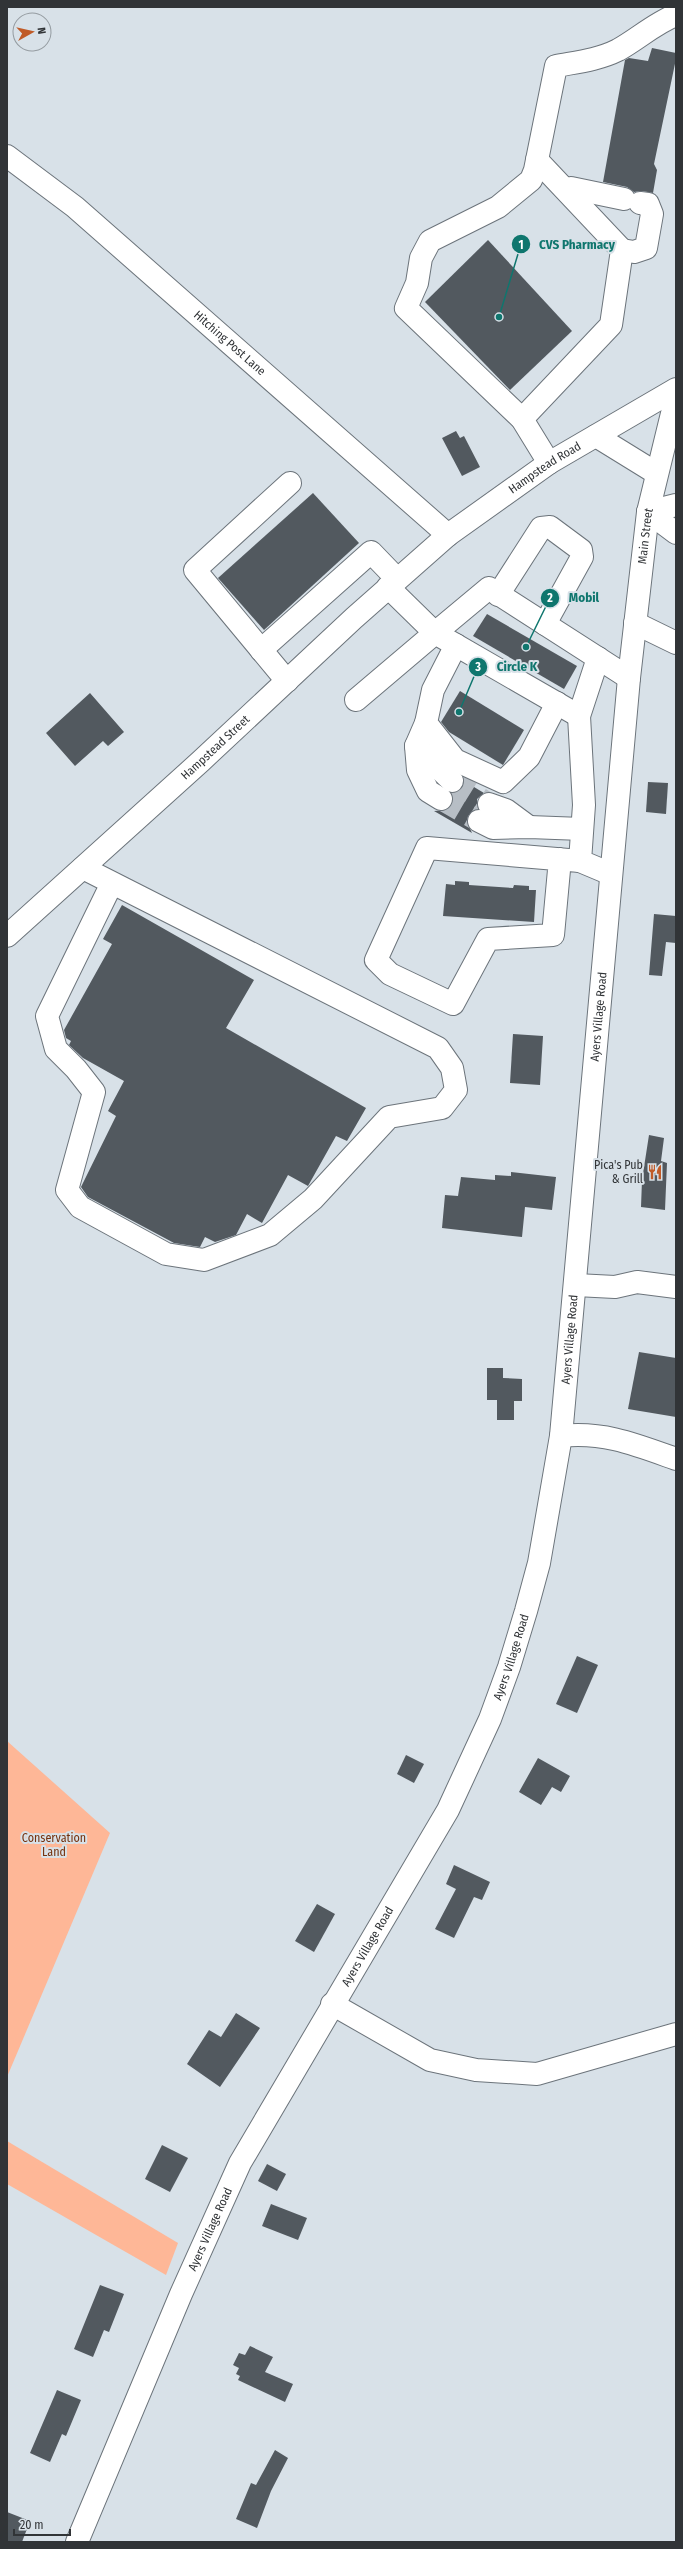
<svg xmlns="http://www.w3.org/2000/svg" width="683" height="2549" font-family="'Fira Sans Condensed',sans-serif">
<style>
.green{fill:#feb797}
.building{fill:#52595f}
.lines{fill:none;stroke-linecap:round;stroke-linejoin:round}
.minor-tunnel{stroke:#b7bec5;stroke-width:22;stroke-dasharray:22 11;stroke-linecap:butt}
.minor-casing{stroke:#6c747b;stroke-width:24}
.major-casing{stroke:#6c747b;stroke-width:24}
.minor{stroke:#fff;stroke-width:22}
.major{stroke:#fff;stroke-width:22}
.labels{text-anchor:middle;stroke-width:4;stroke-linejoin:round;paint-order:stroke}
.street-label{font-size:12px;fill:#313437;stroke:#d8e1e8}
.poi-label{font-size:12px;fill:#313437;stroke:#d8e1e8;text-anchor:end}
.park-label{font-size:12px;fill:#75320f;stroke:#d8e1e8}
.leader{fill:none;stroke:#0f766e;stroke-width:1.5}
.callout-dot{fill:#0f766e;stroke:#d8e1e8;stroke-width:1.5}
.mark-label{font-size:12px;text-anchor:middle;font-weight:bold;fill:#fff}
.callout-label{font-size:13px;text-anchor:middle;font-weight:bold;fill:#0f766e;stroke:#d8e1e8;stroke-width:4;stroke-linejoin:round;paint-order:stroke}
</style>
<rect width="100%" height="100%" fill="#d8e1e8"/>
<g class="green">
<path d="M 7,1741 L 110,1833 L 7,2077 Z"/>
<path d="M 7,2141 L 178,2243 L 166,2275 L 7,2184 Z"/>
</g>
<g class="building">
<path d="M 652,48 L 676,53 L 676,59 L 654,164 L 657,170 L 653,193 L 642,191 L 634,192 L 627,187 L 603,182 L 625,60 L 629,58 L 648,61 Z"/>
<path d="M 488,240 L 572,331 L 510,390 L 425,302 Z"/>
<path d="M 456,431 L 460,438 L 464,436 L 480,467 L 462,476 L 442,438 Z"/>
<path d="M 313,493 L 359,543 L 264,630 L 218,578 Z"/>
<path d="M 487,614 L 577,666 L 564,689 L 473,636 Z"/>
<path d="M 460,691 L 524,730 L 503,765 L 449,732 L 441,722 Z"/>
<path d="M 90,693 L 124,732 L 108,746 L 103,741 L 75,766 L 46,733 Z"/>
<path d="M 464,781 L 484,793 L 477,799 L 478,809 L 468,816 L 467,822 L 472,833 L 434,811 L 447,810 L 451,806 L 452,793 L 461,790 Z"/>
<path d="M 648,782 L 668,783 L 666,814 L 646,812 Z"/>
<path d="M 455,881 L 469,882 L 469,885 L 513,888 L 514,885 L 529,886 L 529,890 L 536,890 L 534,922 L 443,916 L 446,884 L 455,885 Z"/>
<path d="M 122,905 L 254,980 L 226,1028 L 366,1108 L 347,1141 L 336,1136 L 308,1186 L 288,1175 L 262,1223 L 247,1214 L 236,1235 L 215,1242 L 205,1237 L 200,1247 L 174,1243 L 88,1197 L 81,1187 L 116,1116 L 108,1111 L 124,1081 L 83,1058 L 69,1045 L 71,1041 L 66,1038 L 64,1030 L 112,944 L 103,939 Z"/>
<path d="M 654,914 L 676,916 L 676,943 L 666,942 L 662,976 L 649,975 Z"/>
<path d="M 513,1034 L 543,1036 L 540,1085 L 510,1083 Z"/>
<path d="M 649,1135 L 664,1138 L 661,1161 L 667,1163 L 665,1210 L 641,1207 L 642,1180 Z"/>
<path d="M 511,1172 L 556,1177 L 552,1210 L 525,1207 L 522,1237 L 442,1228 L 445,1195 L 458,1196 L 461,1177 L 495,1180 L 495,1175 L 511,1176 Z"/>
<path d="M 639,1352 L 676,1358 L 676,1417 L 628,1409 Z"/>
<path d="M 487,1368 L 503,1368 L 503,1378 L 522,1379 L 522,1401 L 514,1401 L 514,1420 L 497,1420 L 497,1400 L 487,1400 Z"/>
<path d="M 577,1656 L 598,1665 L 577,1713 L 556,1704 Z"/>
<path d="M 406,1755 L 424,1764 L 414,1783 L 397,1774 Z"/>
<path d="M 538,1758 L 570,1776 L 561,1792 L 552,1787 L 541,1805 L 519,1792 Z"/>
<path d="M 454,1865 L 490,1882 L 482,1900 L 474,1897 L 454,1938 L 435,1929 L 456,1889 L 446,1884 Z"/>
<path d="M 317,1904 L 335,1914 L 314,1952 L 295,1941 Z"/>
<path d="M 236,2013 L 260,2028 L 220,2087 L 187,2064 L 209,2030 L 221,2037 Z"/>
<path d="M 162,2145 L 188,2158 L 170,2192 L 145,2179 Z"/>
<path d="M 267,2164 L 286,2174 L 277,2191 L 258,2181 Z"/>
<path d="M 271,2204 L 307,2218 L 298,2240 L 262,2226 Z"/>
<path d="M 100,2285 L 124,2294 L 109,2332 L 104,2330 L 93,2357 L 74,2349 Z"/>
<path d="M 250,2346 L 273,2357 L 265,2372 L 293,2384 L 285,2402 L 238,2380 L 240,2376 L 236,2374 L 239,2368 L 233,2365 L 239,2353 L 245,2355 Z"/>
<path d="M 57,2390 L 81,2400 L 66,2436 L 62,2434 L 50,2462 L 30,2453 Z"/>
<path d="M 275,2450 L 288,2458 L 271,2491 L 257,2528 L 236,2519 L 251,2483 L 256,2485 Z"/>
<path d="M 7,2512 L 30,2521 L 22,2542 L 7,2542 Z"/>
</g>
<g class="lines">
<g class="minor-tunnel">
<path d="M 452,781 L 489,804"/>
<path d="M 441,799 L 479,821"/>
</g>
<g class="minor-casing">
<g id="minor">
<path id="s1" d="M 7,156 L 75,207 L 448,535"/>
<path d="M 571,188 L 624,199"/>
<path d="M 622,250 L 634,252 L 646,248 L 652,214 L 648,204 L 640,203"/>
<path d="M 522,419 L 611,325 L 622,250 L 537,160"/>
<path d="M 549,463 L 522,419 L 406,308 L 417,283 L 421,258 L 430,241 L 498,207 L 531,180 L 535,170 L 556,66 C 577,62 598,60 618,50 C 638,39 655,23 676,15"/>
<path d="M 648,512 L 676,533"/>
<path d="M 648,512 L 676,505"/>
<path d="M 388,587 L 435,633 L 489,588 L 629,678"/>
<path d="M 498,595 L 541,528 L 550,527 L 581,550 L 582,557 L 545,624"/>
<path d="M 635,623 L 676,643"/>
<path d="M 456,645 L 433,690 L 426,723 L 455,760 L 503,782 L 529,757 L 557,703"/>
<path d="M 261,650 L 371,552 L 397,579"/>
<path d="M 287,681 L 195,570 L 290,483"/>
<path d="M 356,700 L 435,633 L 579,716 L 598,658"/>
<path d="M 579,716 L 584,805 L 580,861 L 611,874"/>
<path d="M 426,723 L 416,746 L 418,770 L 428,791 L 441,799"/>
<path d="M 416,746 L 452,781"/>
<path d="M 489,804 L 506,810 L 529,827"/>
<path d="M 479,821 L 493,828 L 529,827 L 582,829"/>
<path d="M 560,859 L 553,935 L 488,939 L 453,1004 L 390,974 L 376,960 L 427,848 L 580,861"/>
<path d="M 83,868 L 438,1048 L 452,1068 L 456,1090 L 442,1108 L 389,1117 L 313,1199 L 270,1235 L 204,1260 L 166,1254 L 80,1207 L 67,1190 L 94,1092 L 76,1069 L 56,1049 L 47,1016 L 112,883"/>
<path d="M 576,1285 L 615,1287 L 637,1282 L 676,1287"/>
<path d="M 561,1436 C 603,1431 637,1445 676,1459"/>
<path d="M 332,2004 L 430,2060 L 476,2070 L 537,2074 L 676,2034"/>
</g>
</g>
<g class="major-casing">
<g id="major">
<path d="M 596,436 L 656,473"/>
<path id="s2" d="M 7,936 L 201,761 L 354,618 L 448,535 L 549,463 L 676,389"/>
<path id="s3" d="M 77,2542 L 181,2294 L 240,2163 L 448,1810 L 490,1719 L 509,1667 L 526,1611 L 539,1563 L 561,1436 L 629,678 L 648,512 L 676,397"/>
</g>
</g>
<use href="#minor" class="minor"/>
<use href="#major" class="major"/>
</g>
<defs>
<g id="restaurant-bare" transform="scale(1.2)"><path d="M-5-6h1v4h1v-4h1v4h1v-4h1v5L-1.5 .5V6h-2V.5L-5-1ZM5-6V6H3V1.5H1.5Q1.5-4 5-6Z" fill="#c05b28" stroke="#d8e1e8" stroke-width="2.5" paint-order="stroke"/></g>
</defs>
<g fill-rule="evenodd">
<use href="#restaurant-bare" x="655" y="1172"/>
</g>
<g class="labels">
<g class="street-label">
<text dy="4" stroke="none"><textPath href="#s1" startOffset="291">Hitching Post Lane</textPath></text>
<text dy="4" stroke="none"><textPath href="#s2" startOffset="714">Hampstead Road</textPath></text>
<text dy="4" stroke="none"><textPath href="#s3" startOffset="2119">Main Street</textPath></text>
<text dy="4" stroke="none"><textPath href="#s2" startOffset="281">Hampstead Street</textPath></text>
<text dy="4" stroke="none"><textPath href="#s3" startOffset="1636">Ayers Village Road</textPath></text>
<text dy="4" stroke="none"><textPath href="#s3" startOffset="1312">Ayers Village Road</textPath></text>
<text dy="4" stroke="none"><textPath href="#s3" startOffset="988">Ayers Village Road</textPath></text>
<text dy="4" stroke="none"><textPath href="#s3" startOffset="664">Ayers Village Road</textPath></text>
<text dy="4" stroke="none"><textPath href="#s3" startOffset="340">Ayers Village Road</textPath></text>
</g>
<g class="poi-label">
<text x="643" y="1169">Pica's Pub<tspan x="643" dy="14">&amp; Grill</tspan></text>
</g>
<g class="park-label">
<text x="54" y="1842">Conservation<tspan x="54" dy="14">Land</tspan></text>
</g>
</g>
<path class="leader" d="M499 317L521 244M526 647L550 598M459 712L478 667"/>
<g class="callout-dot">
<circle cx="499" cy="317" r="4"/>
<circle cx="526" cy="647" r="4"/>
<circle cx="459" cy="712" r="4"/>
<circle cx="521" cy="244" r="10"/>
<circle cx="550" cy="598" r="10"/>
<circle cx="478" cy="667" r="10"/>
</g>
<g class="mark-label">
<text x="521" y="249">1</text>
<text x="550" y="602">2</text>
<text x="478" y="671">3</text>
</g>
<g class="callout-label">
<text x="577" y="249">CVS Pharmacy</text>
<text x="584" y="602">Mobil</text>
<text x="517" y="671">Circle K</text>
</g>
<rect width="683" height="2549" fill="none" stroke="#313437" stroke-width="16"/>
<g transform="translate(32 32) rotate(82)"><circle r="19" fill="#d8e1e8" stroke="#959ca1"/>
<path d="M0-3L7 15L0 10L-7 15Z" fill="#c05b28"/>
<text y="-6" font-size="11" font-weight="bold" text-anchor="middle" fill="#313437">N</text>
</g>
<path d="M14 2529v6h56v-6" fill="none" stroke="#313437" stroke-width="2"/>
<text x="20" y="2529" font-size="12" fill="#313437" stroke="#d8e1e8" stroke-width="3" paint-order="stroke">20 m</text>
</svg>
